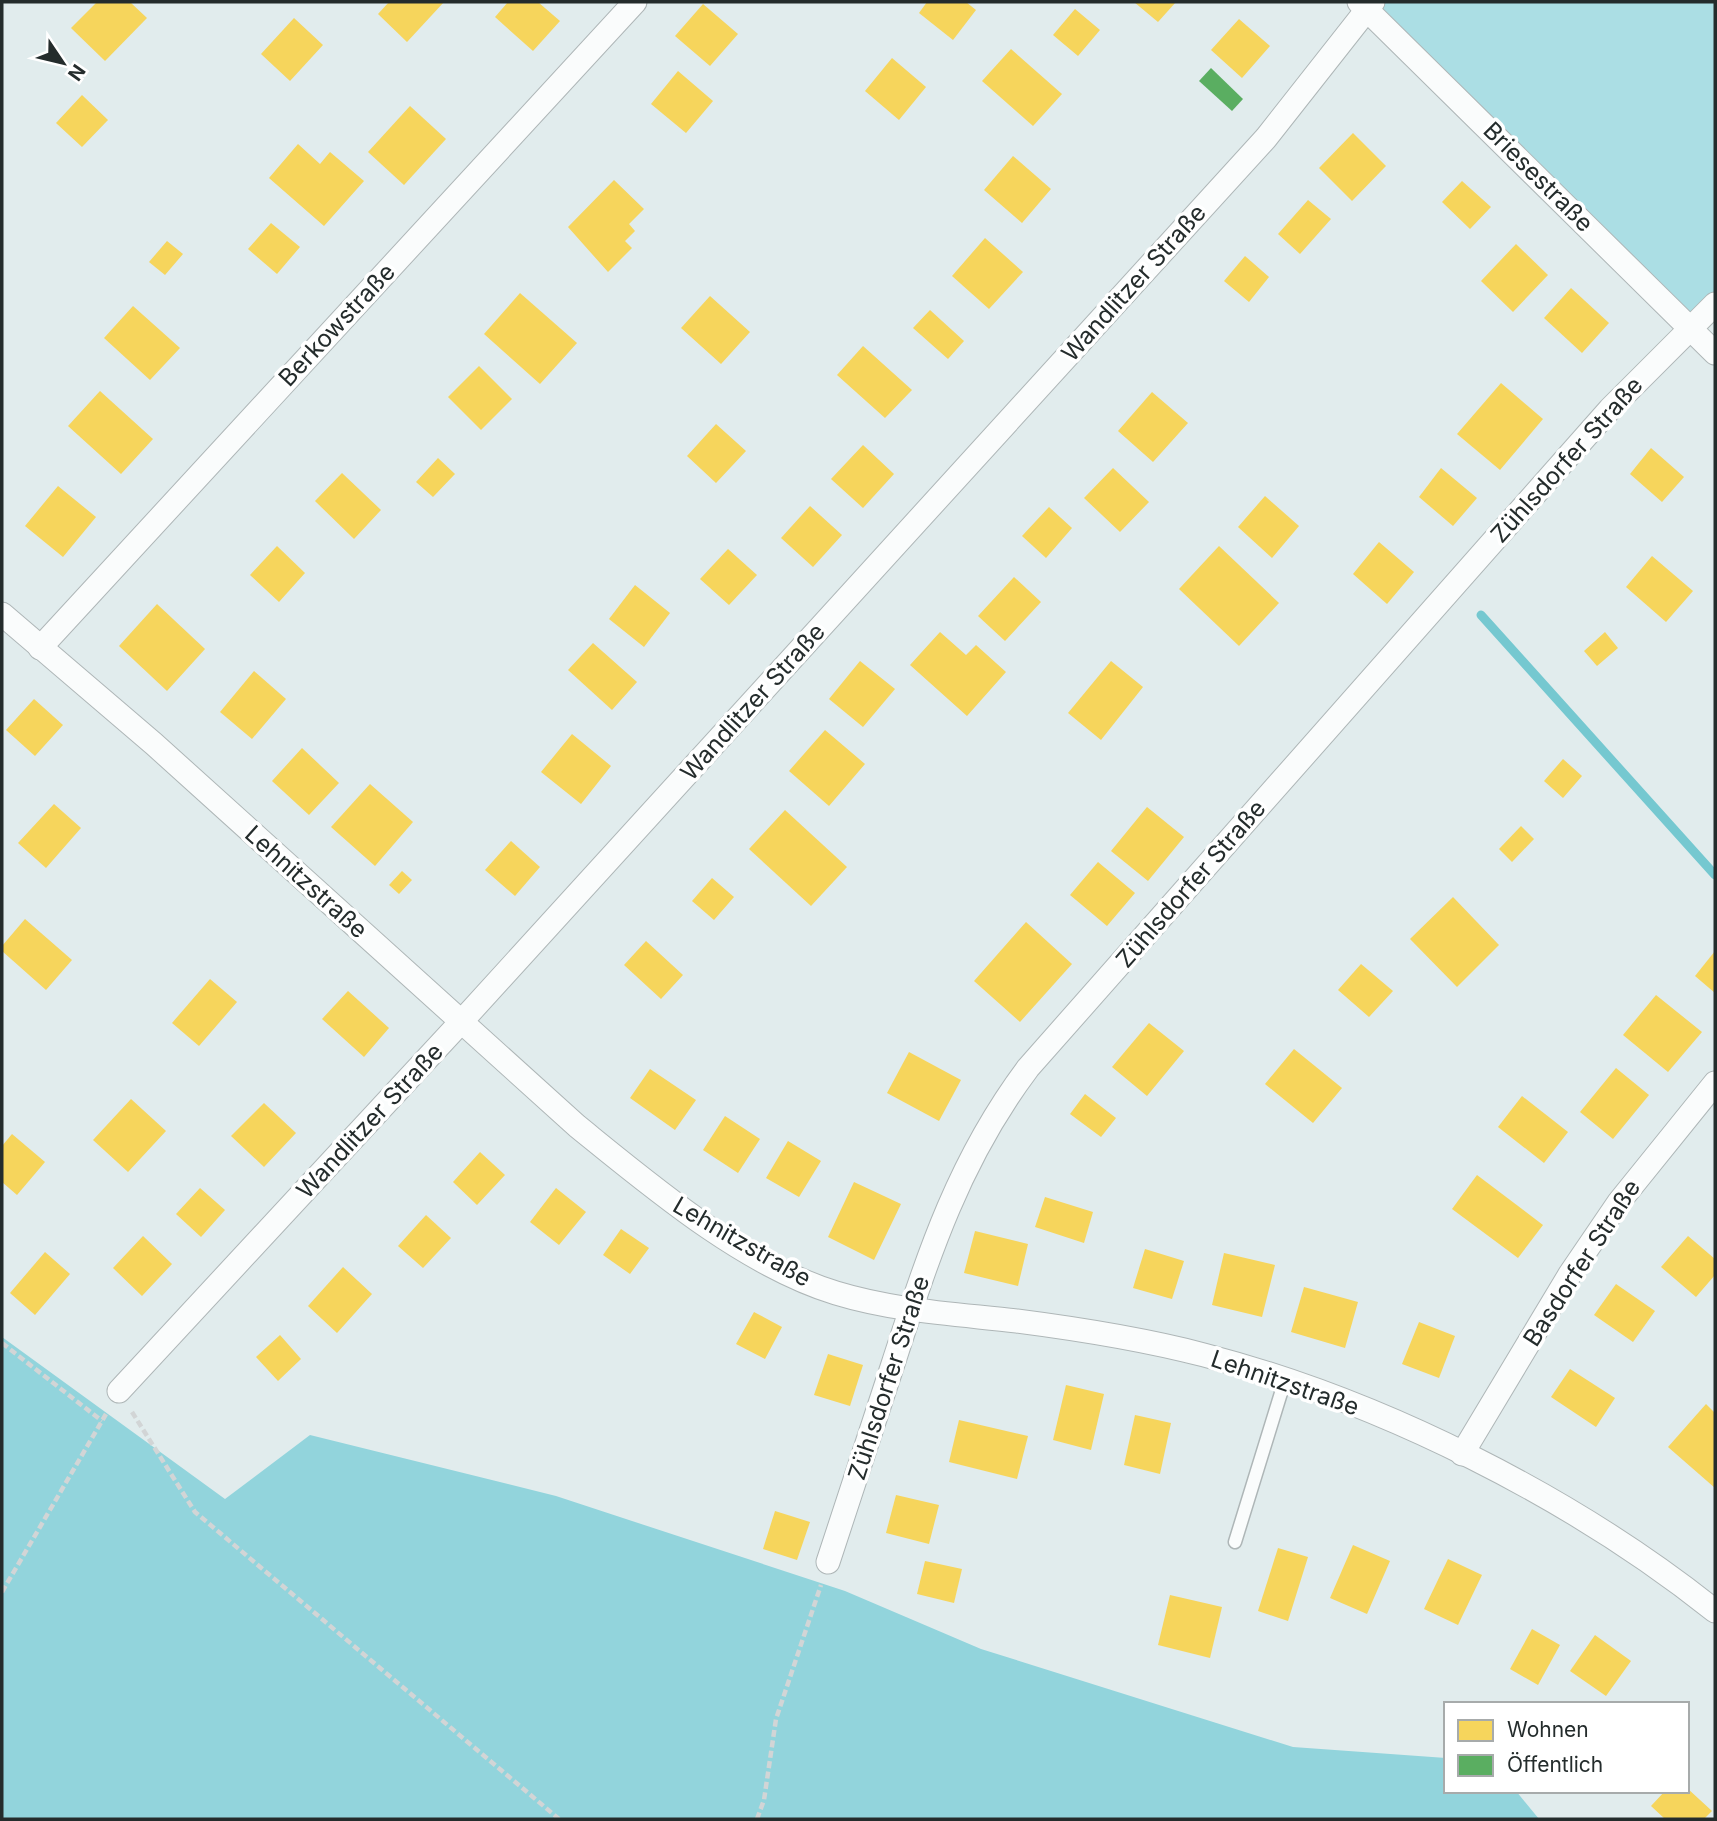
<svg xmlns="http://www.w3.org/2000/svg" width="1717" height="1821" font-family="Inter,sans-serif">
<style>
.green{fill:#abdee4}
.forest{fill:#92d4dc}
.homes{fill:#f6d55c}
.public{fill:#5aae61}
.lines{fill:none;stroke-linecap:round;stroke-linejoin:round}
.stream{stroke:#75c8d0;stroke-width:9}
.lane-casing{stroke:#aeb6b7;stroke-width:15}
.street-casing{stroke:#aeb6b7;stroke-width:25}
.path{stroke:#d2d5d6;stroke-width:4.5;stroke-dasharray:7 3.5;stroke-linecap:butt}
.lane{stroke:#fafcfc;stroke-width:12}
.street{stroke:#fafcfc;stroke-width:23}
.labels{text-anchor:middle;stroke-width:7;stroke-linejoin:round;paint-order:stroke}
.street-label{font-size:24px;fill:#242c2c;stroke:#fff}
</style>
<rect width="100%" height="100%" fill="#e1eced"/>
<path class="green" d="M 1376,2 L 1715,2 L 1715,304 L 1692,327 L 1370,10 Z"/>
<path class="forest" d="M 2,1337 L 225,1499 L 310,1435 L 556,1496 L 845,1591 L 981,1649 L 1293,1747 L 1446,1758 L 1446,1791 L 1516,1791 L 1539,1819 L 2,1819 Z"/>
<g class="homes">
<path d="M 97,2 L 130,2 L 147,18 L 105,61 L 71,28 Z"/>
<path d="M 389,2 L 444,2 L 407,42 L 378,14 Z"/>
<path d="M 508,2 L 538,2 L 560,21 L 533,51 L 495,17 Z"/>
<path d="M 927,2 L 966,2 L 976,10 L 953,40 L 919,13 Z"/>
<path d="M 1134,2 L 1176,2 L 1158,22 Z"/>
<path d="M 703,4 L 738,34 L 710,66 L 675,36 Z"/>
<path d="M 1075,9 L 1100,30 L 1078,56 L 1053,35 Z"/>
<path d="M 294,18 L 323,45 L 290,81 L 261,54 Z"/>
<path d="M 1239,19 L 1270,46 L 1242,78 L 1211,50 Z"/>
<path d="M 1011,49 L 1062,94 L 1033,126 L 982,81 Z"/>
<path d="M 892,58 L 926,87 L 899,120 L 865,91 Z"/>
<path d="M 678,71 L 713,101 L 686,133 L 651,104 Z"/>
<path d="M 82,95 L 108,120 L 82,147 L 56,123 Z"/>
<path d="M 410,106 L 446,139 L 404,185 L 368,152 Z"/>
<path d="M 1353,133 L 1386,166 L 1352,201 L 1319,168 Z"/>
<path d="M 298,144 L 320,164 L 330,152 L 364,181 L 324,226 L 269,178 Z"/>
<path d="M 1013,156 L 1051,189 L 1022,223 L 984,190 Z"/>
<path d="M 614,180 L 644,209 L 629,224 L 635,231 L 625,241 L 632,248 L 608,272 L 568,227 Z"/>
<path d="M 1462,181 L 1491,207 L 1470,229 L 1442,202 Z"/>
<path d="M 1308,200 L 1331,219 L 1300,254 L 1278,234 Z"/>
<path d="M 271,223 L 300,247 L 277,274 L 248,249 Z"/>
<path d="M 985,238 L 1023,272 L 989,309 L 952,276 Z"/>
<path d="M 167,241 L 183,254 L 165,275 L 149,262 Z"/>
<path d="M 1516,244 L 1548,275 L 1513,312 L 1481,281 Z"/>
<path d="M 1245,256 L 1269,277 L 1249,302 L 1224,281 Z"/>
<path d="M 1571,288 L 1609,323 L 1582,353 L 1544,318 Z"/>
<path d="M 520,293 L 577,343 L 540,384 L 484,334 Z"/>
<path d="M 710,296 L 750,332 L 721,364 L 681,328 Z"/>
<path d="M 133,306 L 180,348 L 150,380 L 104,338 Z"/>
<path d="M 930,310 L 964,341 L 948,359 L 913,328 Z"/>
<path d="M 863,346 L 912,390 L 885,418 L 837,375 Z"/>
<path d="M 479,366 L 512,399 L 481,430 L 448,397 Z"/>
<path d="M 1501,383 L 1543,419 L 1500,470 L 1457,434 Z"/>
<path d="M 100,391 L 153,439 L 121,474 L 68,426 Z"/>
<path d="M 1152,392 L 1188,423 L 1153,462 L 1118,431 Z"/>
<path d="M 716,424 L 746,451 L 716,483 L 687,456 Z"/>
<path d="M 863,445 L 894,474 L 863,508 L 831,479 Z"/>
<path d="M 1651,448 L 1684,477 L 1662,502 L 1630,474 Z"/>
<path d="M 438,458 L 455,474 L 433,497 L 416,482 Z"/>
<path d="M 1113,468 L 1149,502 L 1120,532 L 1084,498 Z"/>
<path d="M 1441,468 L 1477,498 L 1453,526 L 1419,497 Z"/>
<path d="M 342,473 L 381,510 L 354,539 L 315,501 Z"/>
<path d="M 58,486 L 96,517 L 63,557 L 25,526 Z"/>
<path d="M 1265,496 L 1299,526 L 1272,558 L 1238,527 Z"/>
<path d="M 810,506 L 842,535 L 813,567 L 781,538 Z"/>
<path d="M 1049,507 L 1072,528 L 1046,558 L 1022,536 Z"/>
<path d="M 1379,542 L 1414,572 L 1387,604 L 1353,574 Z"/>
<path d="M 277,546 L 305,573 L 279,602 L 250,575 Z"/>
<path d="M 1219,546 L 1279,603 L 1239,646 L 1179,589 Z"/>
<path d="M 728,549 L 757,575 L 729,605 L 700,579 Z"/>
<path d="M 1652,556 L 1693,591 L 1666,622 L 1626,587 Z"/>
<path d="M 1014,577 L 1041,602 L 1005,641 L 978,616 Z"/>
<path d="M 635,585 L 670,613 L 644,647 L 609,619 Z"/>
<path d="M 157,604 L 205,649 L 167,691 L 119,646 Z"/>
<path d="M 940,632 L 966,655 L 976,645 L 1006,672 L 967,716 L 910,665 Z"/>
<path d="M 1605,632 L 1618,648 L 1597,666 L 1584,651 Z"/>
<path d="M 593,643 L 637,682 L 612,710 L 568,670 Z"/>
<path d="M 860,661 L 895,689 L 863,727 L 829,699 Z"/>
<path d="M 1111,661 L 1143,687 L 1101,740 L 1068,713 Z"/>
<path d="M 254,671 L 286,699 L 252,739 L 220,712 Z"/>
<path d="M 34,699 L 63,725 L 35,756 L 6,730 Z"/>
<path d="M 825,730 L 865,764 L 829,806 L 789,771 Z"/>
<path d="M 572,734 L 611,766 L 581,804 L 541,772 Z"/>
<path d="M 302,748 L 339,783 L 309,815 L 272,781 Z"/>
<path d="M 1563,759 L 1582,776 L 1563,798 L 1544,781 Z"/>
<path d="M 370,784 L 413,822 L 375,866 L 331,827 Z"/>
<path d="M 54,804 L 81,828 L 46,868 L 18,843 Z"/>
<path d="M 1147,807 L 1184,837 L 1148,881 L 1111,851 Z"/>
<path d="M 785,810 L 847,867 L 811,906 L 749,849 Z"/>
<path d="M 1521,826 L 1534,839 L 1512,862 L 1499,849 Z"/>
<path d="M 511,841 L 540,867 L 515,896 L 485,870 Z"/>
<path d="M 1098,862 L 1135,893 L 1107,926 L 1070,895 Z"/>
<path d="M 402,871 L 412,880 L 399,894 L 389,885 Z"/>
<path d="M 712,878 L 734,897 L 714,920 L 692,901 Z"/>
<path d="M 1453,897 L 1499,945 L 1457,987 L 1410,939 Z"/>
<path d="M 25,919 L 72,960 L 46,990 L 2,951 L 2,946 Z"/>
<path d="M 1026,922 L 1072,964 L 1020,1022 L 974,981 Z"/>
<path d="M 646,941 L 683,975 L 661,999 L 624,965 Z"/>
<path d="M 1715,951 L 1715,993 L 1695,976 Z"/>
<path d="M 1361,964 L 1393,991 L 1369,1017 L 1338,990 Z"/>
<path d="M 210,979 L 237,1002 L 199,1046 L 172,1023 Z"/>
<path d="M 348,991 L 389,1028 L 364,1057 L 322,1019 Z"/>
<path d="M 1656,995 L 1702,1032 L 1668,1072 L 1623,1035 Z"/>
<path d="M 1149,1023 L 1184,1051 L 1147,1096 L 1112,1067 Z"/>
<path d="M 1294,1049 L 1342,1088 L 1313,1123 L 1265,1084 Z"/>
<path d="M 909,1052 L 961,1080 L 939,1121 L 887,1093 Z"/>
<path d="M 1616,1068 L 1649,1095 L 1613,1139 L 1580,1112 Z"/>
<path d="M 650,1069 L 696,1100 L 675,1130 L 630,1098 Z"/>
<path d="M 1085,1094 L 1116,1118 L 1101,1137 L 1070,1114 Z"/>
<path d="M 1522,1096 L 1568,1132 L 1544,1163 L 1498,1127 Z"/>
<path d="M 131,1099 L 166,1131 L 128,1172 L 93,1140 Z"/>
<path d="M 264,1103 L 296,1133 L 264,1167 L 231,1136 Z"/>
<path d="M 725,1116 L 760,1139 L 738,1173 L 703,1150 Z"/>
<path d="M 12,1134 L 45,1162 L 17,1195 L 2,1182 L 2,1146 Z"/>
<path d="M 788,1141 L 821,1161 L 799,1197 L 766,1178 Z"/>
<path d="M 480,1152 L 505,1175 L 477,1205 L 453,1182 Z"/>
<path d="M 1477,1175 L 1543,1225 L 1518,1258 L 1452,1209 Z"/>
<path d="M 854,1182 L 901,1204 L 874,1260 L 828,1237 Z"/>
<path d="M 200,1188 L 225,1210 L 201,1237 L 176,1214 Z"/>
<path d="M 556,1188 L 586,1212 L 559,1245 L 530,1222 Z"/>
<path d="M 1045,1197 L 1093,1212 L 1084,1243 L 1035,1227 Z"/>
<path d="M 426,1215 L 451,1238 L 423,1268 L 398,1246 Z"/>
<path d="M 621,1229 L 649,1248 L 630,1274 L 603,1255 Z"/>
<path d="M 975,1231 L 1028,1244 L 1018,1286 L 964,1273 Z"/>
<path d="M 143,1236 L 172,1264 L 142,1296 L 113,1268 Z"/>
<path d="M 1688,1236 L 1715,1259 L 1715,1275 L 1696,1297 L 1661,1267 Z"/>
<path d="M 1145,1249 L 1184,1261 L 1172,1299 L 1133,1288 Z"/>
<path d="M 45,1252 L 70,1274 L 35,1315 L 10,1293 Z"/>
<path d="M 1224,1253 L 1275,1265 L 1262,1317 L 1212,1305 Z"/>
<path d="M 343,1267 L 372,1294 L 337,1333 L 308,1306 Z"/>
<path d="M 1616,1284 L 1655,1311 L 1633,1342 L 1594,1315 Z"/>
<path d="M 1304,1287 L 1358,1302 L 1345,1348 L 1291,1332 Z"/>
<path d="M 754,1312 L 782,1327 L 765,1359 L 736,1344 Z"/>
<path d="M 1419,1322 L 1455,1336 L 1439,1378 L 1402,1364 Z"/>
<path d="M 280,1335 L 301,1359 L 278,1381 L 256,1357 Z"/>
<path d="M 828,1354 L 863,1365 L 850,1406 L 814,1395 Z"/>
<path d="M 1570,1369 L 1615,1398 L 1596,1427 L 1551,1397 Z"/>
<path d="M 1066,1385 L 1104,1394 L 1091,1450 L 1053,1440 Z"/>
<path d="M 1706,1404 L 1715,1413 L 1715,1488 L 1668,1447 Z"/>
<path d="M 1135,1415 L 1171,1423 L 1160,1474 L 1124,1465 Z"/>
<path d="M 959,1420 L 1028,1436 L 1017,1479 L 949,1462 Z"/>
<path d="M 896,1495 L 939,1505 L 929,1544 L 886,1533 Z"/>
<path d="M 775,1511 L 810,1522 L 797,1560 L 763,1549 Z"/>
<path d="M 1353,1545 L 1390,1561 L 1367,1614 L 1330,1598 Z"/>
<path d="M 1278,1548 L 1308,1557 L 1288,1621 L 1258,1611 Z"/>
<path d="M 1448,1559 L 1482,1575 L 1458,1625 L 1424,1609 Z"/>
<path d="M 925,1561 L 962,1569 L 954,1603 L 917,1594 Z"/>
<path d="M 1170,1595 L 1222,1607 L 1210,1658 L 1158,1645 Z"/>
<path d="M 1532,1629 L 1560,1645 L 1538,1685 L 1510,1669 Z"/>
<path d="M 1595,1635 L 1631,1661 L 1606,1696 L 1570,1671 Z"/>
<path d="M 1687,1788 L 1712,1811 L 1704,1819 L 1665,1819 L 1651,1806 L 1665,1791 L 1687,1791 Z"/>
</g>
<path class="public" d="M 1211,68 L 1243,99 L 1232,111 L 1199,81 Z"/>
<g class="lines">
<path class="stream" d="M 1481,615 L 1715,875"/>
<g class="lane-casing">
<path id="lane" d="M 1235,1542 L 1285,1380"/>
</g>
<g class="street-casing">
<g id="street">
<path d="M 1359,2 L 1715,353"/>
<path d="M 2,614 L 154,744 L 577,1126 C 651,1186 744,1265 836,1293 C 895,1311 956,1314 1017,1321 C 1079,1329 1143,1339 1204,1355 C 1381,1401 1572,1497 1715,1611"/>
<path d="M 40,648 L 635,2"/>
<path d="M 119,1391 L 461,1022 L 1266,138 L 1373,2"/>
<path d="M 1462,1454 L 1570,1274 L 1619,1202 L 1715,1083"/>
<path d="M 828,1562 C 850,1495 872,1428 894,1361 C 929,1253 959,1160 1028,1068 L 1610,409 L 1715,304"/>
</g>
</g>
<g class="path">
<path d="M 2,1343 L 102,1421"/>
<path d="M 132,1412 L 195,1512 L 559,1819"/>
<path d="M 2,1592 L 106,1414"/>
<path d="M 757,1819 L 764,1800 L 776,1719 L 821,1585"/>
</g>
<use href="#lane" class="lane"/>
<use href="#street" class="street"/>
</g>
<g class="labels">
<g class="street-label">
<text transform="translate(1538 177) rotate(45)" y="8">Briesestraße</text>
<text transform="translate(1134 283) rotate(-48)" y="8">Wandlitzer Straße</text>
<text transform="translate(337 325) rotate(-47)" y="8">Berkowstraße</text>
<text transform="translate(1567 460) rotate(-48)" y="8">Zühlsdorfer Straße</text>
<text transform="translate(753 702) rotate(-48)" y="8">Wandlitzer Straße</text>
<text transform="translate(306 882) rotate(42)" y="8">Lehnitzstraße</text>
<text transform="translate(1191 884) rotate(-49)" y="8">Zühlsdorfer Straße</text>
<text transform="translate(370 1121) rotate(-47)" y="8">Wandlitzer Straße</text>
<text transform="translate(742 1242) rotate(30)" y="8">Lehnitzstraße</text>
<text transform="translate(1582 1263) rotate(-57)" y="8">Basdorfer Straße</text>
<text transform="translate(889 1378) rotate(-72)" y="8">Zühlsdorfer Straße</text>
<text transform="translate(1285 1383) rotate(19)" y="8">Lehnitzstraße</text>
</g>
</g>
<rect width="1717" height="1821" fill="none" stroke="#242c2c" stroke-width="7"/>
<rect x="1444" y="1702" width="245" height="91" fill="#ffffff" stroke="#a7abab" stroke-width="2"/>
<rect x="1458" y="1720" width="35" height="21" fill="#f6d55c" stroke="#a7abab" stroke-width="2"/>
<text x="1507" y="1737" font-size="21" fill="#242c2c">Wohnen</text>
<rect x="1458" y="1755" width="35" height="21" fill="#5aae61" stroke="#a7abab" stroke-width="2"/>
<text x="1507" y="1772" font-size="21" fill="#242c2c">Öffentlich</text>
<g transform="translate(63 63) rotate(125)" stroke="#ffffff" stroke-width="5" paint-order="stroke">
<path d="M0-5L12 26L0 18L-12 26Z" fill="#242c2c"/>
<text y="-10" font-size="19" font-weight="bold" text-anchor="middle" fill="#242c2c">N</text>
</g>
</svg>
